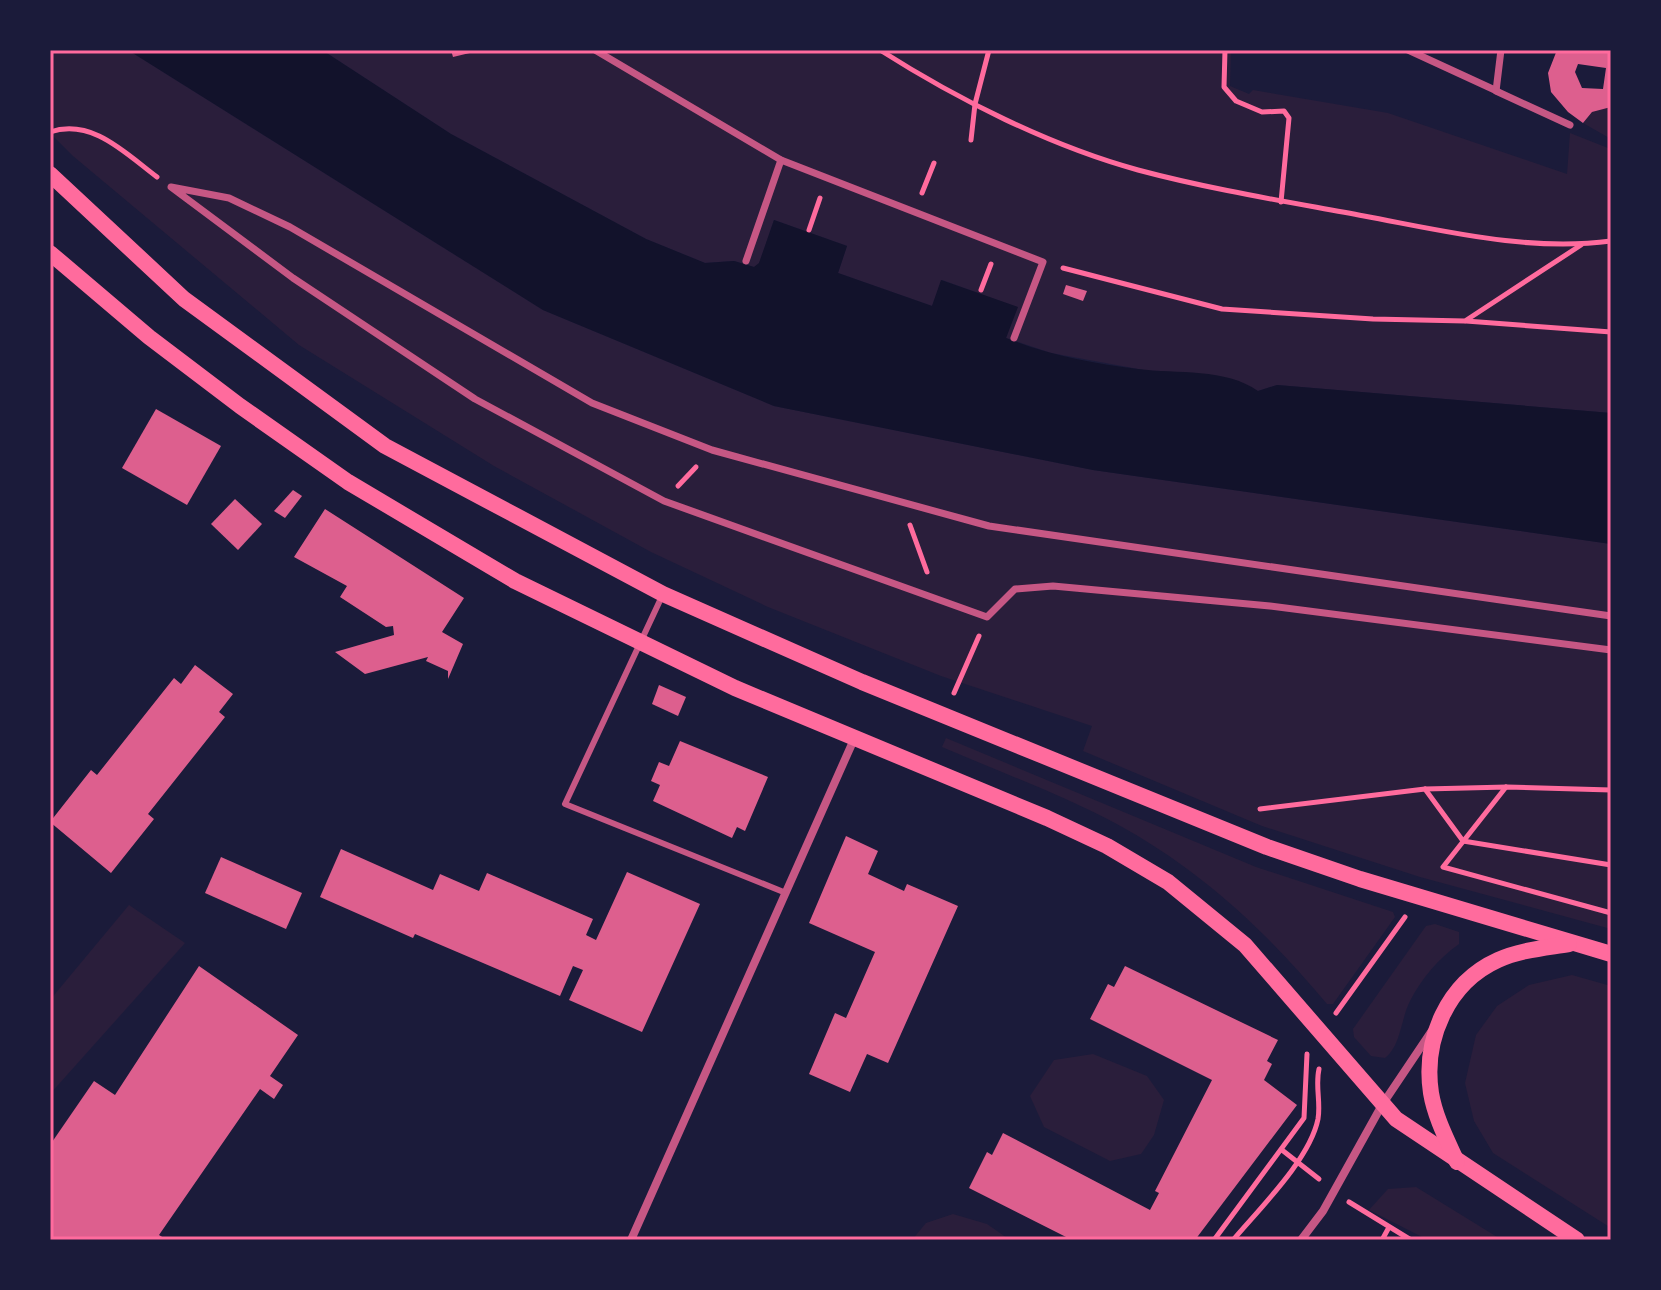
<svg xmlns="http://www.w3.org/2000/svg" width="1661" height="1290" font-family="Arial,sans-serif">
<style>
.green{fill:#2a1e3b}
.water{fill:#12122b}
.building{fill:#dd5f8e;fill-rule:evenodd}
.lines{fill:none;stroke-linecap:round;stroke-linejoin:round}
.path{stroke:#ff6b9d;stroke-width:5}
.service{stroke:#c65784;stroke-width:6}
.pedestrian{stroke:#c65784;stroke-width:7}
.minor{stroke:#c65784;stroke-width:8}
.secondary{stroke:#ff6b9d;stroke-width:16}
.neatline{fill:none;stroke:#ff6b9d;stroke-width:3}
</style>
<rect width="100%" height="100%" fill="#1b1b3a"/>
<g class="green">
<path d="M 50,50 L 128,50 L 543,310 L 774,406 L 1093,470 L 1611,544 L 1611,929 L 1420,877 L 1262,826 L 1083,751 L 1092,726 L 941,676 L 768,607 L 651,552 L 494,466 L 299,345 L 73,156 L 50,133 Z"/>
<path d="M 322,50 L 1231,50 L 1230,86 L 1249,94 L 1253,90 L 1388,113 L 1567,174 L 1570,133 L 1608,148 L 1611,142 L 1611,413 L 1277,385 L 1258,391 L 1051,353 L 1006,338 L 1017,307 L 942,280 L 932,306 L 838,273 L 847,246 L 774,220 L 759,264 L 754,267 L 734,261 L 705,263 L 646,239 L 451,134 Z"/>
<path d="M 1611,107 L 1611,139 L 1583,123 L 1592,112 Z"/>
<path d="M 946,738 L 1256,867 L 1393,912 L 1395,917 L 1333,1004 L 1327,1004 C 1266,931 1200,869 1115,823 C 1060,794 1000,772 942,747 Z"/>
<path d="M 129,905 L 185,943 L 50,1094 L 50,1000 Z"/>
<path d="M 1435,924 L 1459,932 L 1459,944 C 1438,959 1422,978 1410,1001 C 1401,1018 1401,1046 1385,1058 L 1371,1056 L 1354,1037 L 1353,1029 L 1426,926 Z"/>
<path d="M 1572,975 L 1611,986 L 1611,1228 L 1493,1153 L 1474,1121 L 1465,1083 L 1476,1035 L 1497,1006 L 1529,985 Z"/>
<path d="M 1093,1054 L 1147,1076 L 1164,1100 L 1154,1135 L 1141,1154 L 1110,1161 L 1044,1127 L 1030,1096 L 1054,1060 Z"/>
<path d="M 1416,1187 L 1502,1240 L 1428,1240 L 1369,1210 L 1388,1189 Z"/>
<path d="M 953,1214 L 987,1224 L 1010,1240 L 912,1240 L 926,1223 Z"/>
</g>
<path class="water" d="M 128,50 L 322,50 L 451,134 L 646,239 L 705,263 L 734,261 L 754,267 L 759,263 L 774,220 L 847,246 L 838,273 L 932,306 L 941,280 L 1018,307 L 1006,338 C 1048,355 1094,364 1138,369 C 1177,374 1226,368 1258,391 L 1277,385 L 1611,413 L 1611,544 L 1093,470 L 774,406 L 543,310 Z"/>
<g class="building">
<path d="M 451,50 L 478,50 L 478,51 L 453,57 Z"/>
<path d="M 1557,50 L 1611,50 L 1611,107 L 1592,112 L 1583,123 L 1568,112 L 1551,92 L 1548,73 ZM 1578,64 L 1606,68 L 1603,89 L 1582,88 L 1575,72 Z"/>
<path d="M 1066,285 L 1087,291 L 1083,301 L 1063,294 Z"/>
<path d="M 156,409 L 221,446 L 187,505 L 122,468 Z"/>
<path d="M 293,490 L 302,496 L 285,518 L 274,511 Z"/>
<path d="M 235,499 L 262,524 L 238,550 L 211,524 Z"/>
<path d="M 325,509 L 464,598 L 442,632 L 463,644 L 448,679 L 448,671 L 426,661 L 428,657 L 365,674 L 335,652 L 394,635 L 393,626 L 386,627 L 340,597 L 347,586 L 294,557 Z"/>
<path d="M 195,665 L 233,694 L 219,712 L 225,717 L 148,814 L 154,819 L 111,873 L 50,822 L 91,770 L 97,775 L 174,678 L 181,684 Z"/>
<path d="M 659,685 L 686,697 L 678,716 L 652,704 Z"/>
<path d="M 680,741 L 768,777 L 745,831 L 737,827 L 732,838 L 653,801 L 660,785 L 651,781 L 659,762 L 669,766 Z"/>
<path d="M 846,836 L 878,851 L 868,874 L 904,891 L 907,884 L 958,906 L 888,1063 L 867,1054 L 850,1092 L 809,1074 L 835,1013 L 846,1018 L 875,952 L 809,923 Z"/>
<path d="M 341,849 L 433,890 L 440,874 L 479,891 L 487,873 L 593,919 L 586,935 L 596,940 L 627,872 L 700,904 L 642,1032 L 569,1000 L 583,970 L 573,966 L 560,996 L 415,934 L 413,938 L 320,897 Z"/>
<path d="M 221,857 L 302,893 L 286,929 L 205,893 Z"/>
<path d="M 199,966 L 298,1035 L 270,1076 L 283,1085 L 274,1099 L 260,1089 L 159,1235 L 167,1240 L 50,1240 L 50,1145 L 94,1081 L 115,1095 Z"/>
<path d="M 1125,966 L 1278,1040 L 1267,1061 L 1272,1064 L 1264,1080 L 1297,1105 L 1195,1240 L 1072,1240 L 969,1188 L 987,1152 L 992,1155 L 1003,1133 L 1150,1210 L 1159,1193 L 1155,1191 L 1212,1080 L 1090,1019 L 1108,984 L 1114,987 Z"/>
</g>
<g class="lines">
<g class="path">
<path d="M 880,50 C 957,99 1050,146 1138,170 C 1213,190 1289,202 1364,216 C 1445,231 1529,252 1611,241"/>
<path d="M 1225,50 L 1224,87 L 1236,101 L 1262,112 L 1284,111 L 1289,118 L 1281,202"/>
<path d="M 50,132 C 92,118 125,153 157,177"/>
<path d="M 971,140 L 975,104 L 989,50"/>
<path d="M 922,193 L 934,163"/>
<path d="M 809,230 L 820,198"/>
<path d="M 1063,268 L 1222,309 L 1373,319 L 1465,321 L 1581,245"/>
<path d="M 981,290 L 991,264"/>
<path d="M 1466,321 L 1611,332"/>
<path d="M 678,486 L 696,467"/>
<path d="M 910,525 L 927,572"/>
<path d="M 954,693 L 979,636"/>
<path d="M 1506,787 L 1443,867 L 1611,913"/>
<path d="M 1425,789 L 1463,841 L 1611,865"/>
<path d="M 1260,809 L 1425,789 L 1507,787 L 1611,790"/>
<path d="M 1336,1013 L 1405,917"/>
<path d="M 1282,1150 L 1319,1179"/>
<path d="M 1349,1202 L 1411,1240"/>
<path d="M 1214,1240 L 1304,1118 L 1307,1054"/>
<path d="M 1233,1240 C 1260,1208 1310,1159 1318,1119 C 1321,1102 1315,1086 1319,1069"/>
<path d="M 1382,1240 L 1388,1229"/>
</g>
<path class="service" d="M 663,594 L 565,804 L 786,893"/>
<g class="pedestrian">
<path d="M 595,50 L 781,160 L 1043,262 L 1014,338"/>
<path d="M 1408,50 L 1497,91"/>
<path d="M 1501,50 L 1496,91 L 1570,125"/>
<path d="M 746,261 L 781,160"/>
<path d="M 1611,616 L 989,526 L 712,450 L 592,403 L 290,227 L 229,198 L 171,187 L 293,278 L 475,399 L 664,501 L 987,617 L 1015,589 L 1053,586 L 1270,606 L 1611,650"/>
</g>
<g class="minor">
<path d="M 631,1240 L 855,737"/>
<path d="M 1301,1240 L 1323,1211 L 1382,1105 L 1431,1032"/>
</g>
<g class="secondary">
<path d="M 50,174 L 184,299 L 385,446 L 663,594 L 862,682 L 1267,847 L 1360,879 L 1611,954"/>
<path d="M 50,253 L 149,337 L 240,406 L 348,482 L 515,581 L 735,688 L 1047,818 L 1107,846 L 1168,882 L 1245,945 L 1396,1119 L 1577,1240"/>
<path d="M 1457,1162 C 1447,1140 1435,1117 1431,1093 C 1423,1040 1447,983 1498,960 C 1520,950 1545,948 1569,944"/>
</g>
</g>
<rect width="1661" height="1290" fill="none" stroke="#1b1b3a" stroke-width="104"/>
<rect x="52" y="52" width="1557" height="1186" class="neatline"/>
</svg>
